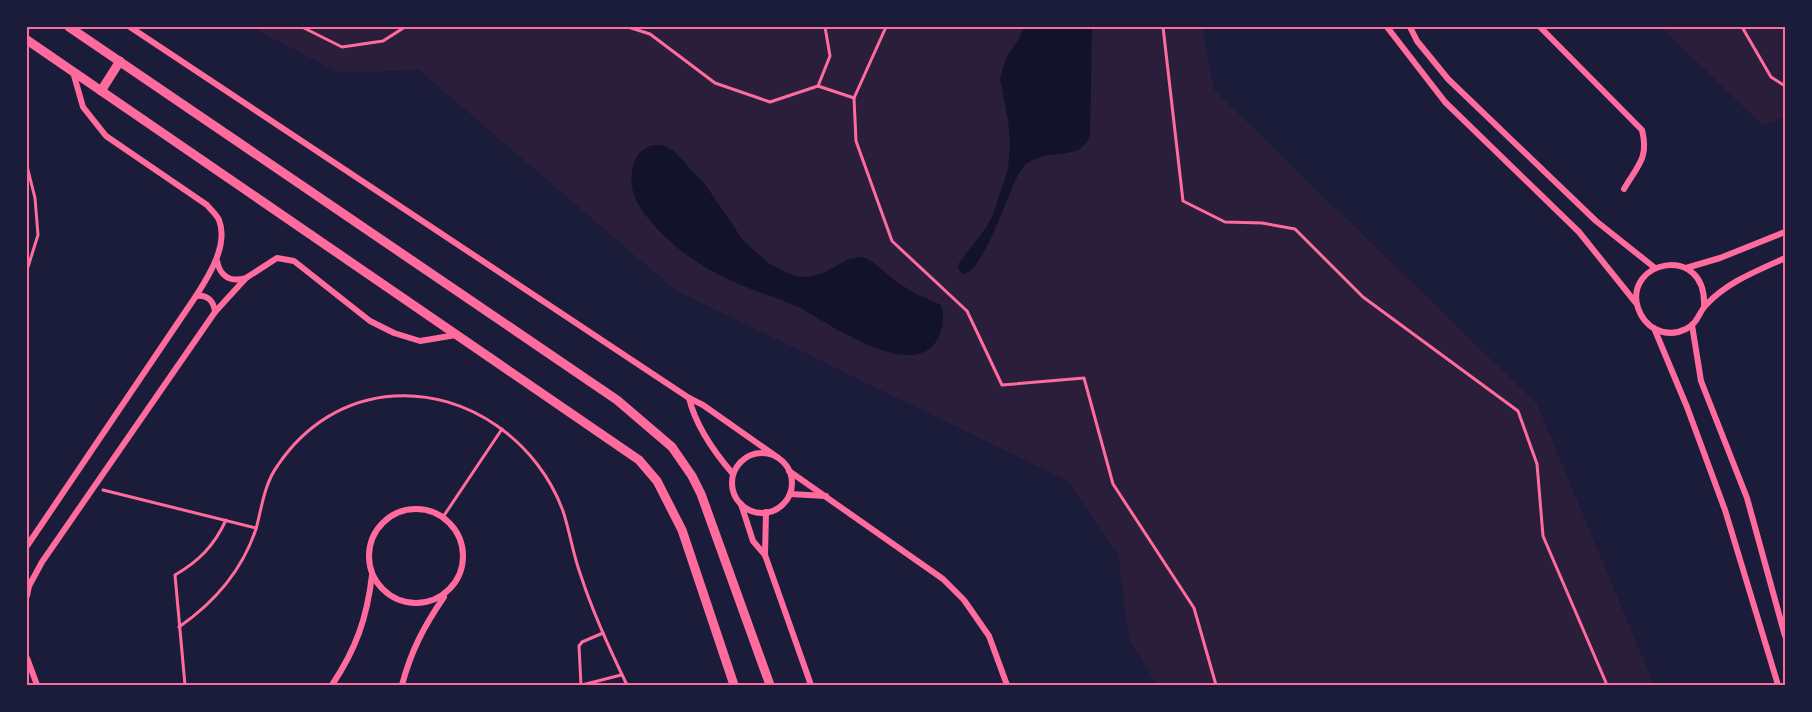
<svg xmlns="http://www.w3.org/2000/svg" width="1812" height="712" font-family="Ubuntu,sans-serif">
<style>
.green{fill:#2a1e3b}
.water{fill:#12122b}
.lines{fill:none;stroke-linecap:round;stroke-linejoin:round}
.path{stroke:#ff6b9d;stroke-width:3}
.minor{stroke:#ff6b9d;stroke-width:6}
.tertiary{stroke:#ff6b9d;stroke-width:9}
.neatline{fill:none;stroke:#ff6b9d;stroke-width:2}
</style>
<rect width="100%" height="100%" fill="#1b1b3a"/>
<g class="green">
<path d="M 256,27 L 1202,27 L 1214,90 L 1537,404 L 1654,685 L 1157,685 L 1129,640 L 1118,554 L 1068,481 L 675,290 L 419,70 L 339,73 L 264,34 Z"/>
<path d="M 1661,27 L 1785,27 L 1785,117 L 1762,125 Z"/>
</g>
<g class="water">
<path d="M 1024,27 L 1092,27 L 1090,135 C 1079,168 1037,140 1018,175 C 1008,193 983,273 963,274 L 958,269 L 959,263 L 985,229 L 992,217 L 1008,169 L 1010,144 L 1008,120 L 1000,79 L 1006,58 L 1020,37 Z"/>
<path d="M 653,145 L 662,145 L 674,151 L 707,187 L 743,240 L 769,264 L 795,276 L 809,277 L 823,273 L 849,259 L 863,257 L 871,261 L 897,282 L 914,293 L 941,305 C 945,317 943,330 937,340 C 912,383 827,322 798,307 C 783,300 767,295 751,289 C 713,274 680,255 653,224 C 638,207 627,190 633,167 C 635,156 642,148 653,145 Z"/>
</g>
<g class="lines">
<g class="path">
<path d="M 302,27 L 342,47 L 383,41 L 405,27"/>
<path d="M 628,27 L 650,34 L 715,83 L 770,102 L 818,86 L 830,56 L 825,27"/>
<path d="M 886,27 L 854,98 L 856,141 L 892,241 L 967,311 L 1002,385 L 1084,378 L 1113,484 L 1194,608 L 1216,685"/>
<path d="M 1163,27 L 1183,201 L 1225,222 L 1262,223 L 1295,229 L 1363,297 L 1518,411 L 1537,464 L 1543,536 L 1607,685"/>
<path d="M 1742,27 L 1771,77 L 1785,86"/>
<path d="M 818,86 L 854,98"/>
<path d="M 27,166 L 35,198 L 38,235 L 27,270"/>
<path d="M 103,490 L 256,528"/>
<path d="M 443,517 L 502,429"/>
<path d="M 179,627 C 215,602 242,571 256,529 C 262,507 264,484 278,465 C 305,425 346,399 394,396 C 468,391 538,442 563,511 C 570,532 573,555 581,576 C 593,613 610,650 627,685"/>
<path d="M 185,685 L 175,575 C 199,561 214,546 226,520"/>
<path d="M 581,685 L 579,646 L 582,642 L 603,633"/>
<path d="M 582,685 L 621,675"/>
</g>
<g class="minor">
<path d="M 130,27 L 689,398 L 703,405 L 777,457"/>
<path d="M 1387,27 L 1445,102 L 1579,232 L 1636,303"/>
<path d="M 1410,27 L 1417,41 L 1448,79 L 1596,221 L 1655,268"/>
<path d="M 1540,27 L 1642,130 C 1649,158 1638,165 1624,189"/>
<path d="M 217,261 C 220,276 230,283 246,278"/>
<path d="M 1686,268 L 1720,258 L 1785,232"/>
<path d="M 196,296 C 207,294 214,301 215,312"/>
<path d="M 1704,306 C 1707,243 1623,260 1638,308 C 1641,317 1646,324 1655,329 C 1665,334 1676,334 1686,329 C 1699,322 1698,313 1706,305 C 1727,282 1757,271 1785,258"/>
<path d="M 1692,325 L 1701,381 L 1747,498 L 1785,636"/>
<path d="M 1654,328 L 1687,407 L 1725,510 L 1778,685"/>
<path d="M 689,398 C 696,427 714,452 733,474"/>
<circle cx="762" cy="483" r="30"/>
<path d="M 789,471 L 943,579 L 964,600 L 989,636 L 1007,685"/>
<path d="M 790,494 L 826,496"/>
<path d="M 741,504 L 753,541 L 765,555 L 811,685"/>
<circle cx="416" cy="556" r="47"/>
<path d="M 27,546 L 196,296 C 208,277 229,245 219,220 C 217,215 211,210 207,205 L 106,136 L 83,107 L 73,72"/>
<path d="M 765,555 L 766,512"/>
<path d="M 27,596 L 29,586 L 42,562 L 215,312 L 246,278 L 277,258 L 294,261 L 370,321 L 394,333 L 420,341 L 456,335"/>
<path d="M 27,658 L 37,685"/>
<path d="M 332,685 C 356,649 367,618 372,575"/>
<path d="M 402,685 C 411,651 424,626 444,597"/>
</g>
<g class="tertiary">
<path d="M 69,27 L 617,400 L 672,447 L 692,476 L 701,494 L 770,685"/>
<path d="M 27,40 L 639,460 L 657,481 L 682,530 L 734,685"/>
<path d="M 101,91 L 120,61"/>
</g>
</g>
<rect width="1812" height="712" fill="none" stroke="#1b1b3a" stroke-width="57"/>
<rect x="28" y="28" width="1756" height="656" class="neatline"/>
</svg>
